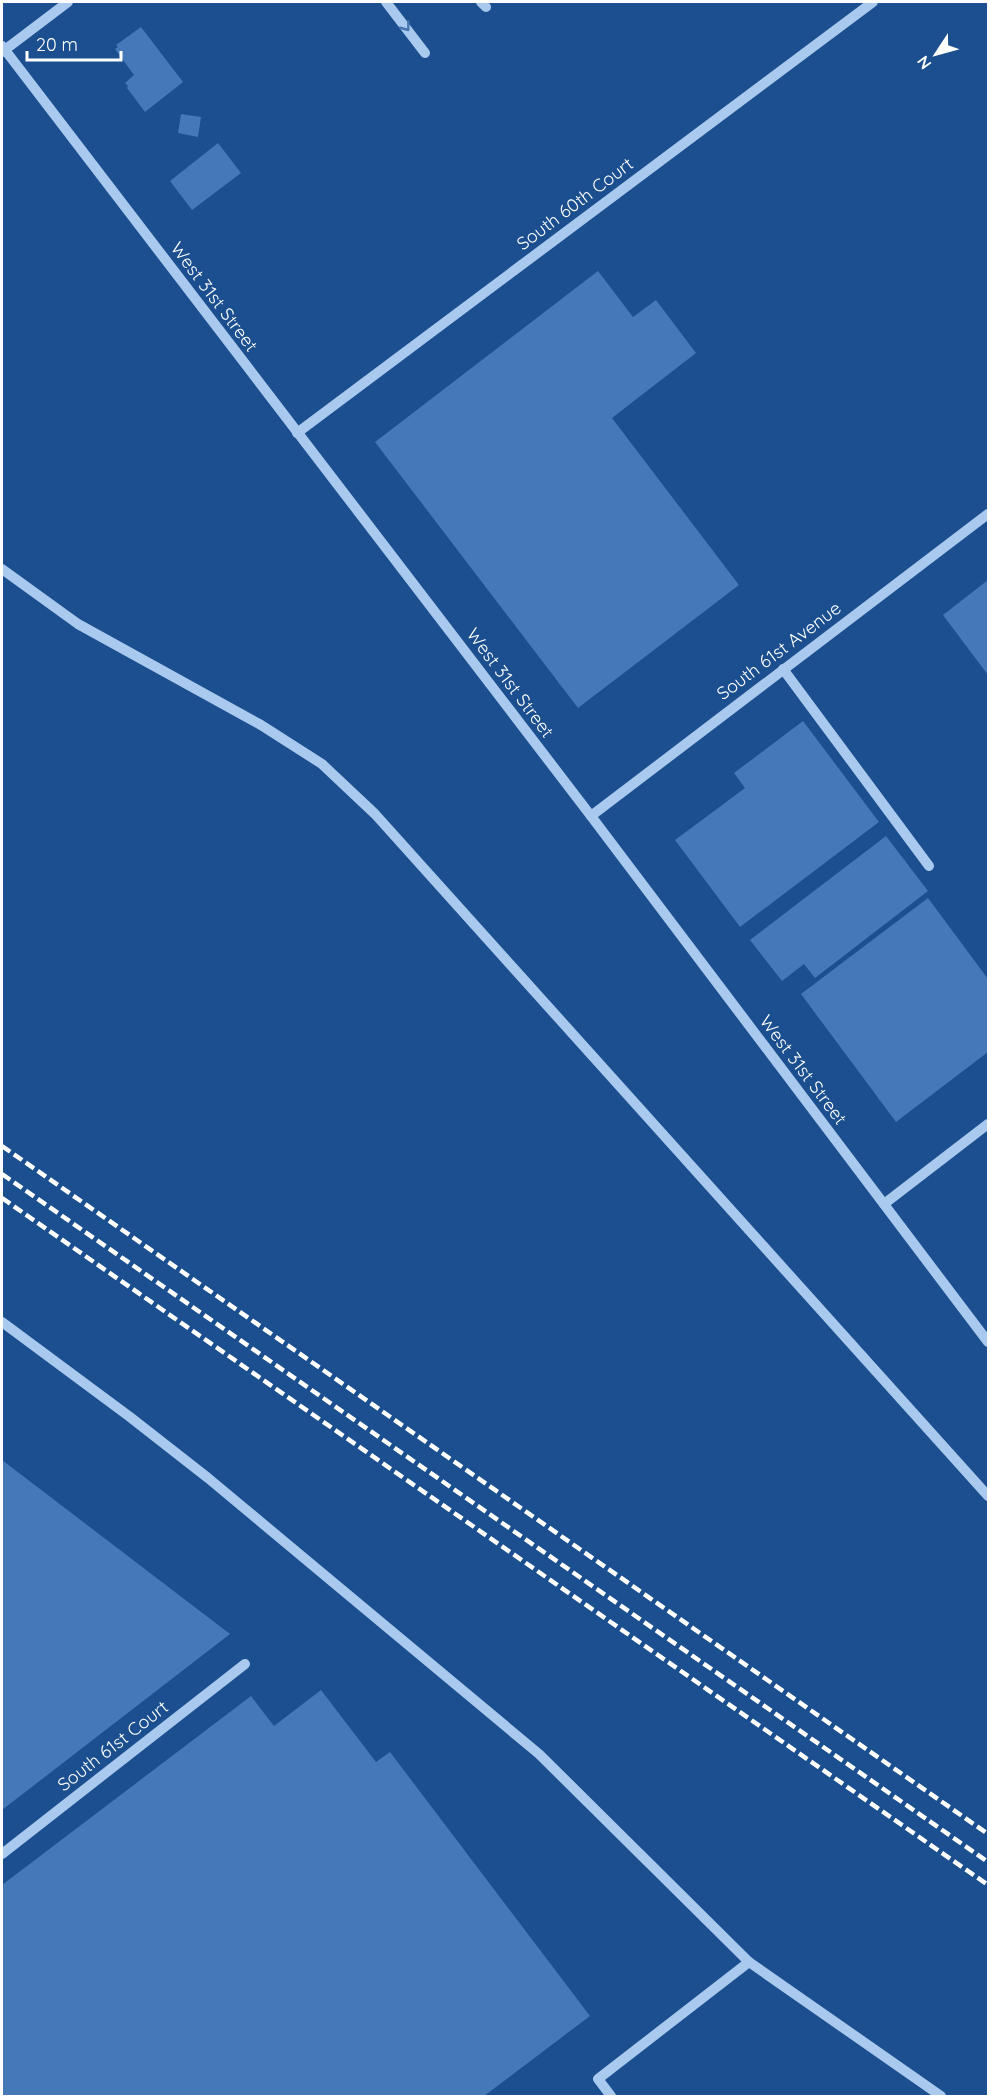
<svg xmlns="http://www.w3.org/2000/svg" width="990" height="2098" font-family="Quicksand,sans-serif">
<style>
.building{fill:#4478b7}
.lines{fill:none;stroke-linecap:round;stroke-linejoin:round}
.minor{stroke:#a9c9ee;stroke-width:10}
.rail{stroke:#fff;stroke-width:4.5;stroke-dasharray:10 4.5;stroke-linecap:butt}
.oneway{stroke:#4674ac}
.labels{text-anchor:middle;stroke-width:4.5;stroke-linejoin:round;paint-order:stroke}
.street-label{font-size:18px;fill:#fff;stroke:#1b4f8f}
</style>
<rect width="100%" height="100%" fill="#1b4f8f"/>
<g class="building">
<path d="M 141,27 L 183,82 L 145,112 L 127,88 L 128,86 L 125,83 L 134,75 L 115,49 L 118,47 L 116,45 Z"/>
<path d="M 181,114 L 201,117 L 198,137 L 178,133 Z"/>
<path d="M 218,143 L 241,173 L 192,210 L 170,181 Z"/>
<path d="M 598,271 L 633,317 L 656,300 L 696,353 L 612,418 L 739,585 L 578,708 L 375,442 Z"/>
<path d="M 988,580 L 988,675 L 943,615 Z"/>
<path d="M 803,721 L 879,822 L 740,927 L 675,840 L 745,788 L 734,773 Z"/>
<path d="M 886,836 L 928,891 L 815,978 L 804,964 L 782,981 L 750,940 Z"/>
<path d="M 928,898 L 988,979 L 988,1052 L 896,1122 L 801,994 Z"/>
<path d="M 2,1460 L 230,1634 L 2,1810 Z"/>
<path d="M 321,1690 L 376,1762 L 390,1752 L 590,2016 L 484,2096 L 2,2096 L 2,1885 L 251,1696 L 274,1726 Z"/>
</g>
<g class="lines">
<g class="minor">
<path d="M 386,2 L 425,53"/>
<path d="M 481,2 L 486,7"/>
<path d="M 2,46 L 591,816 L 988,1342"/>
<path d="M 2,52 L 68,2"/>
<path d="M 297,433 L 873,2"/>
<path d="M 2,569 L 78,624 L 261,725 L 322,764 L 375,814 L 988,1496"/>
<path d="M 783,669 L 929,866"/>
<path d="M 591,816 L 988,514"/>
<path d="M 884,1204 L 988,1124"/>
<path d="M 2,1322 L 130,1417 L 208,1478 L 539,1754 L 749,1962 L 941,2096"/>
<path d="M 2,1854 L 245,1664"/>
<path d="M 611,2096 L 598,2079 L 749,1962"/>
</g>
<g class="rail">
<path d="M 2,1146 L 988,1834"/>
<path d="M 2,1174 L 988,1862"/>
<path d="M 2,1198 L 988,1885"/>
</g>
</g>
<defs><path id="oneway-chevron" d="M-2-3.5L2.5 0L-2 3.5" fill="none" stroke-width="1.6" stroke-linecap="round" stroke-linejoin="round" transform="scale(1.5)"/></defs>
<use class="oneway" href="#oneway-chevron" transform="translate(406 27) rotate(53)"/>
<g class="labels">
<g class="street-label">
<text transform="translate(575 204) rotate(-37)" y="6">South 60th Court</text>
<text transform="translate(214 297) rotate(53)" y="6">West 31st Street</text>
<text transform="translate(779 651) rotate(-37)" y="6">South 61st Avenue</text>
<text transform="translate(510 683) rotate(53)" y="6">West 31st Street</text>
<text transform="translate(803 1070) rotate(53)" y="6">West 31st Street</text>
<text transform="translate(113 1746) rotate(-38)" y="6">South 61st Court</text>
</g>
</g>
<rect width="990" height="2098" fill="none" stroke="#ffffff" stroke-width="6"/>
<g transform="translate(936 54) rotate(234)" stroke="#1b4f8f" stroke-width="4.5" paint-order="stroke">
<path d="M0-4.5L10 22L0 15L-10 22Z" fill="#ffffff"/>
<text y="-9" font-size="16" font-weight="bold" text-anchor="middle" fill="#ffffff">N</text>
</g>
<path d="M27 51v9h94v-9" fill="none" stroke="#ffffff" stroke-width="3"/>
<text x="36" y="51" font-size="18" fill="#ffffff" stroke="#1b4f8f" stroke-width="4.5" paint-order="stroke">20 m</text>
</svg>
